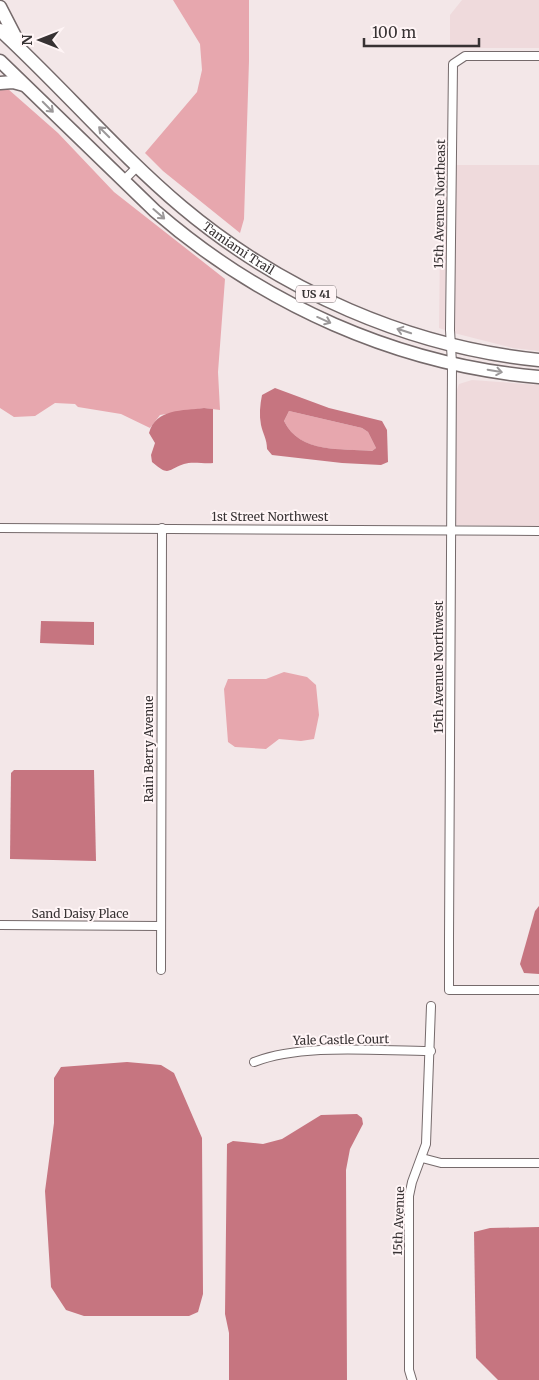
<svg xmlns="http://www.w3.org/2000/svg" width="539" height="1380" font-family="Merriweather,serif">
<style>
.built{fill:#efdadc}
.green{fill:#e7a7ae}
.water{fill:#c67580;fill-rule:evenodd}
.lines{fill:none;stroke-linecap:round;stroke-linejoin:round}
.street-casing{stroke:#756a6b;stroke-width:10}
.primary-casing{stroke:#756a6b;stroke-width:15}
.street{stroke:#fff;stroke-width:8}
.primary{stroke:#fff;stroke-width:12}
.oneway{stroke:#9b9899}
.labels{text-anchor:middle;stroke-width:4;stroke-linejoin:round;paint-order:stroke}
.shield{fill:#fff5f6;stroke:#736c6e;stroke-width:1}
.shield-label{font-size:11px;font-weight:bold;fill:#373233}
.street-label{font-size:12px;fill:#373233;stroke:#fff5f6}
</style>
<rect width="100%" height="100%" fill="#f3e7e8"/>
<g class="built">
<path d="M 462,0 L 539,0 L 539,48 L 450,48 L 450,15 Z"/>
<path d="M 441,165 L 447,165 L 445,330 L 439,328 Z"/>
<path d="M 456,165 L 539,165 L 539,351 L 513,348 L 454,333 Z"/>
<path d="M 472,380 L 539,385 L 539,527 L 455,525 L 456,393 L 459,384 Z"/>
</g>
<g class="green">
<path d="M 173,0 L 249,0 L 249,61 L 244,219 L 240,233 L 163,171 L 145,153 L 197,92 L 202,70 L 200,44 Z"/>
<path d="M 0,88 L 8,89 L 58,133 L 114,192 L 225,279 L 218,372 L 220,410 L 204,408 L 160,415 L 150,428 L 121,414 L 78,407 L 75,404 L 55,403 L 35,416 L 14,417 L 0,408 Z"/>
<path d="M 289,411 L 362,428 L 368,432 L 376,448 L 372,451 C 340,448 300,454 284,421 Z"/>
<path d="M 284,672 L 307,677 L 316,685 L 319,715 L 314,739 L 301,741 L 279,739 L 266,749 L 235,747 L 228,742 L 224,689 L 228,679 L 266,679 Z"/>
</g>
<g class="water">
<path d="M 275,388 L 329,408 L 382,421 L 387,430 L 388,462 L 381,465 L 342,463 L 272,455 L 267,449 C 267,439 263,434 261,425 C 259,415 260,405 262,395 ZM 289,411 L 362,428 L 368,432 L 376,448 L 372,451 C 341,448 300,454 284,421 Z"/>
<path d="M 204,408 L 213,409 L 213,463 C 204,464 192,461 184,464 C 166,470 170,477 152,462 L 151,455 L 155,443 L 149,433 C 156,408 183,411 204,408 Z"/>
<path d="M 41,621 L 94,622 L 94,645 L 40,643 Z"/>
<path d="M 14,770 L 94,770 L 96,861 L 10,859 L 11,773 Z"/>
<path d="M 539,906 L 539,974 L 524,973 L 520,964 L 535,911 Z"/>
<path d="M 127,1062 L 161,1065 L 174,1073 L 202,1138 L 203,1294 L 198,1312 L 189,1316 L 84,1316 L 66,1310 L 51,1287 L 45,1191 L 54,1123 L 54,1078 L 61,1067 Z"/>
<path d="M 357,1114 L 362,1118 L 363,1124 L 350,1149 L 346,1170 L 347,1380 L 229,1380 L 229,1333 L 225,1314 L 227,1144 L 233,1141 L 263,1144 L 282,1139 L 321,1115 Z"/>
<path d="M 539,1227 L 539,1380 L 498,1380 L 476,1358 L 474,1232 L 490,1228 Z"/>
</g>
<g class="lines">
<g class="street-casing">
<g id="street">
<path d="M 539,56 L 465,56 L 453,64 L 450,330 L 452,363 L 449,939 L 449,990 L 539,990"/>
<path d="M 123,181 L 138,166"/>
<path d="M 0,528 L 539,531"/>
<path d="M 0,925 L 160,926"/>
<path d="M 161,970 L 162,528"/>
<path d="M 254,1062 C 303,1043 377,1051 431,1051"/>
<path d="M 422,1158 L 441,1163 L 539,1163"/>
<path d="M 412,1380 L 409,1370 L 409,1196 L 412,1182 L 426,1144 L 431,1006"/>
</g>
</g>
<g class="primary-casing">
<g id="primary">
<path d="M 0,7 L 18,42"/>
<path id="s1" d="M 0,30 C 62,87 118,153 182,207 C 282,291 409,347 539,360"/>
<path d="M 0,61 L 155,211 C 262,304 397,365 539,377"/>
<path d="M 0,83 L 13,82 L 24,85"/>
</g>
</g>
<use href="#street" class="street"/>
<use href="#primary" class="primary"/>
</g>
<defs><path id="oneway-shaft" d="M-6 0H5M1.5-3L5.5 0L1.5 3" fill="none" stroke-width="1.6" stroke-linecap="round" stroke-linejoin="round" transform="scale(1.25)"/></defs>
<g class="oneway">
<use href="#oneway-shaft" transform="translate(48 107) rotate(45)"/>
<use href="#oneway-shaft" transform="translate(104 132) rotate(-135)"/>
<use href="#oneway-shaft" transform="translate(159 214) rotate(41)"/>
<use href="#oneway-shaft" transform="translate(324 320) rotate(24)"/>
<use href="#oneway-shaft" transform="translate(404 331) rotate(-162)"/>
<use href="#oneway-shaft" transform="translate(495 371) rotate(10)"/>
</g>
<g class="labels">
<rect class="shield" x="296" y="285.5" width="40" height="17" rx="4"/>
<g class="shield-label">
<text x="316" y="298">US 41</text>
</g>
<g class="street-label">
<text transform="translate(440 204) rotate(-89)" y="4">15th Avenue Northeast</text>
<text dy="4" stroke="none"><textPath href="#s1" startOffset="324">Tamiami Trail</textPath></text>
<text x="270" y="521">1st Street Northwest</text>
<text transform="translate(439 667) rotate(-90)" y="4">15th Avenue Northwest</text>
<text transform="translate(149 749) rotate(-90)" y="4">Rain Berry Avenue</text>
<text x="80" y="918">Sand Daisy Place</text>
<text transform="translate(341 1040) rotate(-1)" y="4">Yale Castle Court</text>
<text transform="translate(399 1221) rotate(-88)" y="4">15th Avenue</text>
</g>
</g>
<g transform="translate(40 40) rotate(270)" stroke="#fff5f6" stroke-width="4" paint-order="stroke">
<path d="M0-4L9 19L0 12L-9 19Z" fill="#373233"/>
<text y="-8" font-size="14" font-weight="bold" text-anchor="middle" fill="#373233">N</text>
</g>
<path d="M364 38v8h115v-8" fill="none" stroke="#373233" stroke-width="2.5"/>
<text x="372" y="38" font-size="15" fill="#373233" stroke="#fff5f6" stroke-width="4" paint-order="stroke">100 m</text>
</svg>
